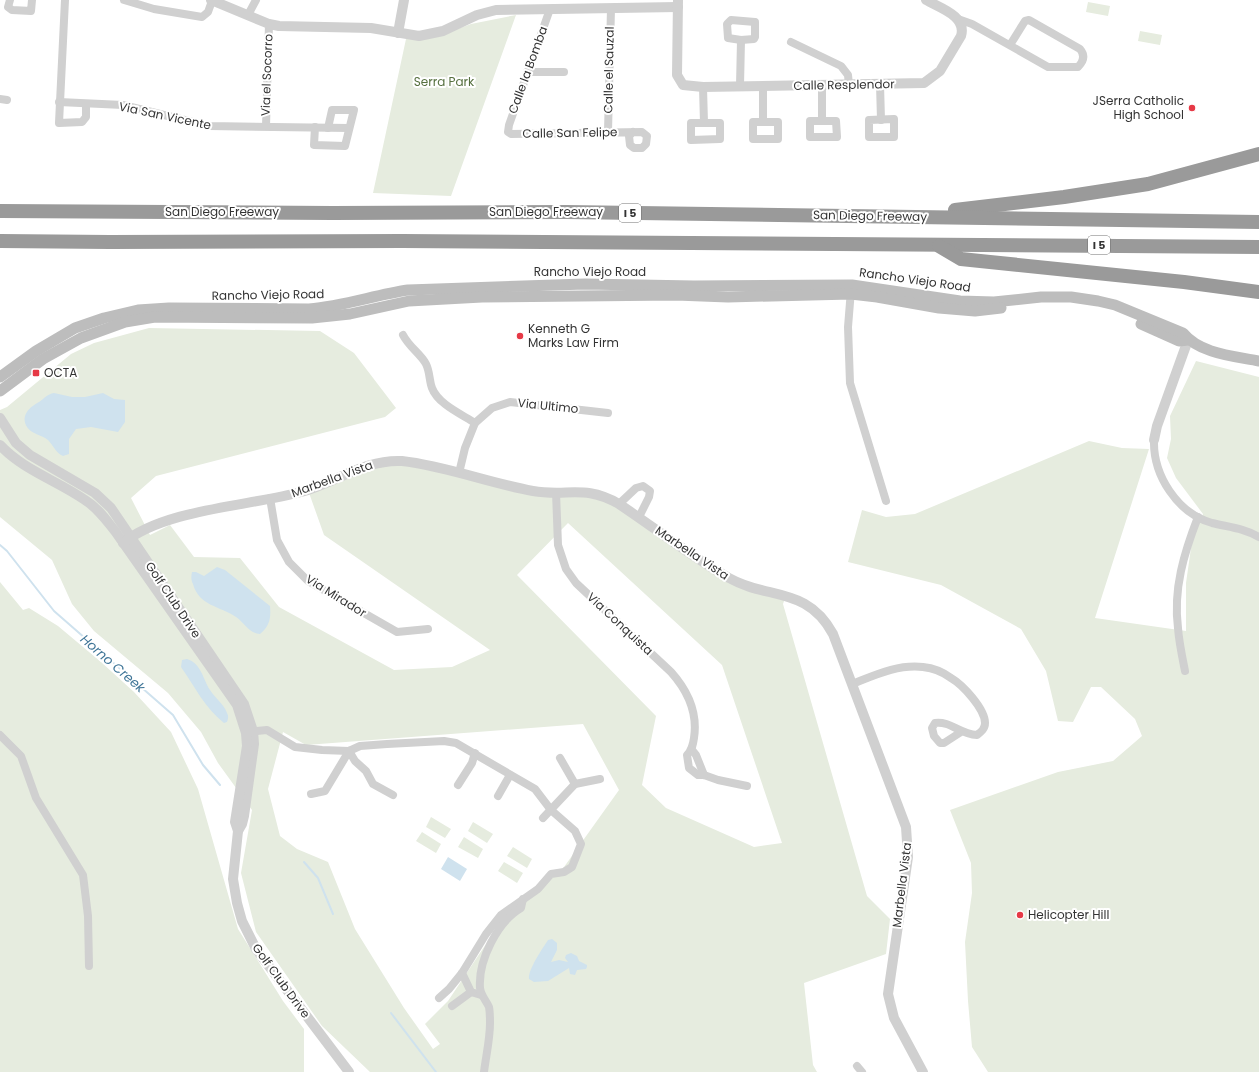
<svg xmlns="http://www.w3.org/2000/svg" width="1259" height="1072" font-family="Poppins,sans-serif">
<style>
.green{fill:#e6ecdf;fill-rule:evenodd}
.water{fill:#cfe2ee}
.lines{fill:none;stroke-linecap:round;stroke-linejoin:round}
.stream{stroke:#cfe2ee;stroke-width:2}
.minor{stroke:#d0d0d0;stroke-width:8}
.tertiary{stroke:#d0d0d0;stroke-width:10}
.secondary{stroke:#bdbdbd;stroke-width:11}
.motorway{stroke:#9a9a9a;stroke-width:14}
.poi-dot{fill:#e63946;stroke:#fff;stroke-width:1.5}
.labels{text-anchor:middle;stroke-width:4;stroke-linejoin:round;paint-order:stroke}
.shield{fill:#fff;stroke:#707070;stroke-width:1}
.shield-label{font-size:11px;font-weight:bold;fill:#333}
.street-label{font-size:12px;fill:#333;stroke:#fff}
.park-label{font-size:12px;fill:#56703f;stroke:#fff}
.poi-label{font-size:12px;fill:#333;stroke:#fff;text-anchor:start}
.water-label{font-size:13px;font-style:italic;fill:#3f7597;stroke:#fff}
</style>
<rect width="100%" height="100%" fill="#fff"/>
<g class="green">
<path d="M 1088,2 L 1110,6 L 1108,16 L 1086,12 Z"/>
<path d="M 516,15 L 451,196 L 373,193 L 406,39 L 452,31 L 471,24 Z"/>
<path d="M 1140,31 L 1162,35 L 1160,45 L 1138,41 Z"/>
<path d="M 149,328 L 320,331 L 354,353 L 396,408 L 385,417 L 156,476 L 131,498 L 150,535 L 170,525 L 194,557 L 240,558 L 279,607 L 394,670 L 452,667 L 490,650 L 324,535 L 308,490 L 386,461 L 533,491 L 603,496 L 729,578 L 786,595 L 783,604 L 867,896 L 890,919 L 886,954 L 804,983 L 813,1065 L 817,1072 L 370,1072 L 322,1026 L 256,932 L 241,873 L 252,810 L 218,763 L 201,732 L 168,693 L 94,631 L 72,604 L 52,560 L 0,517 L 0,410 L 7,407 L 71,354 L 94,343 ZM 568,523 L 722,665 L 782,843 L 754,847 L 666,808 L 642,785 L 656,716 L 517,575 ZM 583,724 L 619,790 L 564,867 L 502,920 L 448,1001 L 425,1024 L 440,1044 L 433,1049 L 404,1008 L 355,929 L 328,862 L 297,849 L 280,836 L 268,789 L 283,732 L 306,745 Z"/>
<path d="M 1196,361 L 1259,377 L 1259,1072 L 988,1072 L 972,1047 L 968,1001 L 965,942 L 972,893 L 971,863 L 950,810 L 1058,772 L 1113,761 L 1142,736 L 1135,719 L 1101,687 L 1091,687 L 1073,722 L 1058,721 L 1046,671 L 1021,629 L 941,585 L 848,562 L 862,510 L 886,517 L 915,514 L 1089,441 L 1122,448 L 1149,449 L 1095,618 L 1186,631 L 1186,583 L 1192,541 L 1203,514 L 1176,478 L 1167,458 L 1171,439 L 1170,416 Z"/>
<path d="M 0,582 L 23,610 L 29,608 L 58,626 L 101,662 L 134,692 L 171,732 L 198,789 L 238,929 L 283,1001 L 304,1029 L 304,1072 L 0,1072 Z"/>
<path d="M 431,817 L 451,829 L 445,838 L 426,827 Z"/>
<path d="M 473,822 L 493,834 L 487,843 L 468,831 Z"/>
<path d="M 422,832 L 441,844 L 436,853 L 416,841 Z"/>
<path d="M 464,837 L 483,849 L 478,858 L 458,847 Z"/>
<path d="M 513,847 L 532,859 L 527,868 L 507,856 Z"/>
<path d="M 504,862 L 523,873 L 517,883 L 498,871 Z"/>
</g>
<g class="water">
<path d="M 54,393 L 72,397 L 85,397 L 103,393 L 114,399 L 125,400 L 125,422 L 118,432 L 91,427 L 76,429 L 69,439 L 69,454 L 63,456 C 56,453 53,445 48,440 C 42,435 31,434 27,427 C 20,415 30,407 39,402 C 44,399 47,394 54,393 Z"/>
<path d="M 217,567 L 225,570 L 270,606 C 271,618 270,626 260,634 C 248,633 245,623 236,617 C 220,606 199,606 193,584 C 191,580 191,577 192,572 L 196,572 L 204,576 Z"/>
<path d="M 187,659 C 201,663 203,679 210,690 C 215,698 224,704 227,713 C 229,716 228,719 227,722 L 224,723 C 205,708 195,687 181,667 L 182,660 Z"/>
<path d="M 448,857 L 467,869 L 460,881 L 441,869 Z"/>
<path d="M 552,939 L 557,943 L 557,950 L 551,962 L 559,960 L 568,962 L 565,958 L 566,955 L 571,953 L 577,956 L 579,961 L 587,965 L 587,967 L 586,969 L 577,970 L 575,975 L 570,974 L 569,968 L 548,981 L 534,982 L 529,979 C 528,969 543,948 548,940 Z"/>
</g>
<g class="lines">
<g class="stream">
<path d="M 0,545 L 7,551 L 54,611 L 173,715 L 203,765 L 220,785"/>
<path d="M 304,862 L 318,878 L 333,914"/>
<path d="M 391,1013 L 436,1072"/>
</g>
<g class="minor">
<path d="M 10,0 L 8,7 L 12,10 L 31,11 L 32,0"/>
<path d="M 65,0 L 59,123 L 82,122 L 86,117 L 86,104"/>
<path d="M 124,0 L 154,9 L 202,17 L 208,12 L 212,1"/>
<path d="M 550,9 L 509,125 L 508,132 L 511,134 L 642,132 L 647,136 L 646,144 L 642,148 L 634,148 L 630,145 L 629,136 L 633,132"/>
<path d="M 248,15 L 256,0"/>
<path d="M 958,19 L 972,24 L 1048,67 L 1078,67 C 1084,61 1085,55 1080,49 L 1029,20 L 1025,21 L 1010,45"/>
<path d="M 791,42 L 841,66 L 848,75 L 849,85"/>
<path d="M 527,72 L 564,72"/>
<path d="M 880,84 L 881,120"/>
<path d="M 822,85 L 822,121 L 836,121 L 837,137 L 810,137 L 810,121 L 822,121"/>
<path d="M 740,86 L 741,40 L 728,38 L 727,24 L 731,20 L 755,22 L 755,37 L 754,39 L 741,40"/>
<path d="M 703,87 L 704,123 L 720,123 L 720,139 L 691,140 L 691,123 L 704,123"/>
<path d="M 0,99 L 7,100"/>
<path d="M 59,102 L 123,105 L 209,126 L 349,128"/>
<path d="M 894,119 L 894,137 L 869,137 L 869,120 Z"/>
<path d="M 763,122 L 753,122 L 753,139 L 778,139 L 778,122 L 763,122 L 763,86"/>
<path d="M 266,126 L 269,24"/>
<path d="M 315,127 L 314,145 L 345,146 L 354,110 L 332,110 L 328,128"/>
<path d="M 608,132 L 611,8"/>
<path d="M 851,290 L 848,327 L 850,383 L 886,501"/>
<path d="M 403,335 C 409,347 421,354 426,364 C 430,372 429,380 432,388 C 438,404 461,414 475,423"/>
<path d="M 1154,440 C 1153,475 1177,513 1212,523 C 1228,527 1244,528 1259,537"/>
<path d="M 459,473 L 465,448 L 475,423 L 492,408 L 510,402 L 608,413"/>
<path d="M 556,492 L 558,545 L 566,569 L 576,583 L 671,672 C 688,691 698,712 694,738 C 693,745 692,750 687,755 L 689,768 L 698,775 L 704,775 L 718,780 L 747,786"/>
<path d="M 270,498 L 277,540 L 289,562 L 308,581 L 397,632 L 428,629"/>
<path d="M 619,504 L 636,488 L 643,486 L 650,491 L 649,497 L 639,517"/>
<path d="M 1185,671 C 1182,656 1179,642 1178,628 C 1173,589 1184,553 1198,517"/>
<path d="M 852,684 C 875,675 898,664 923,667 C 933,668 943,672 951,678 C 963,685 985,709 985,723 C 985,729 981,732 977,735 C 959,734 951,721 935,723 L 932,728 L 934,736 L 940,743 L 944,743 L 961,732"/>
<path d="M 247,732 L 267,730 L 295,747 L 322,750 L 349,751 L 360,746 L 387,744 L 444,741 L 456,743 L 535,789 L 551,810 L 575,831 L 581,844 L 572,867 L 564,872 L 551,874 L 538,889 L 501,915 L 486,934 L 462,973 L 449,989 L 439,998"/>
<path d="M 0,735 L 21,756 L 36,798 L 83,875 L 88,916 L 89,966"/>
<path d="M 692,750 L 696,755 L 704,775"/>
<path d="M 349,751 L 355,761 L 366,771 L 373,784 L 393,795"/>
<path d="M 575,784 L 600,779"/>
<path d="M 458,785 L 472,763 L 475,753"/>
<path d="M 311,794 L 325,791 L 349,751"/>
<path d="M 498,796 L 510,775"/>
<path d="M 543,818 L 575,784 L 560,758"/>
<path d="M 462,973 L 471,992 L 481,995"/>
<path d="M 452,1006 L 471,992"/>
<path d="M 857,1066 L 862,1072"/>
<path d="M 484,1072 C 486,1056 490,1039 490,1023 C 490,1018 490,1012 489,1007 C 486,1000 481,996 480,988 C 478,961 497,922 521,908 L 523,899"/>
</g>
<g class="tertiary">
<path d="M 211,0 L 269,24 L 279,26 L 371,28 L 419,36 L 443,31 L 477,15 L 496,10 L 678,7"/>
<path d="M 678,0 L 677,75 L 683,85 L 703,87 L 924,83 L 940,71 L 961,36 C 967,16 940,8 926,0"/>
<path d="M 398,33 L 404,0"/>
<path d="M 0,418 L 16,443 L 30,455 L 95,493 L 111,508 L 244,704 L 253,731 L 254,744 L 244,816 L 242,824 L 238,831"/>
<path d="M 1154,440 L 1157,426 L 1188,340"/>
<path d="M 0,445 C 23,470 58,481 85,500 C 98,508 106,520 115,531 L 237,705 L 246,733 L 247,746 L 235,822 L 238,831 L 233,879 L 237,903 L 242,921 L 256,949 L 349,1072"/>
<path d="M 123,543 C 165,509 249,506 301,492 C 335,483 365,459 402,461 C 446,466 489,483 533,491 C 568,497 584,484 619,504 C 655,528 692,557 729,578 C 768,600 807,586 833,634 L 906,827 L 908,857 L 888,994 L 894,1018 L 923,1072"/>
</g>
<g class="secondary">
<path d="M 1141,324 L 1179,341 L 1188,340"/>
<path d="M 0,377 L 36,351 L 75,328 L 104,318 L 138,310 L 169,308 L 309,309 C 343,306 375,295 408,290 L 585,284 L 694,286 L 852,285 L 960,301 L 994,302 L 1041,297 L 1071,297 L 1098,301 L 1115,305 L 1183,333 C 1200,354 1234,356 1259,361"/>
<path d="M 0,391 L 43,359 L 81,338 L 125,322 L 155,317 L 312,318 L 350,314 L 409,301 L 482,297 L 676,295 L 728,297 L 851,294 L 877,297 L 939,308 L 975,311 L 1001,308"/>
</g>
<g class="motorway">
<path d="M 955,210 L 1064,197 L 1148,184 L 1259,154"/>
<path d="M 0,211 L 333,213 L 566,212 L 1259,222"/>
<path d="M 0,241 L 110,242 L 402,241 L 1259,247"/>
<path d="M 939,246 L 961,259 L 1184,282 L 1259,292"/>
</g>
</g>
<g class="poi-dot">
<circle cx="1192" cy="108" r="4"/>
<circle cx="520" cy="336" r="4"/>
<rect x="32" y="369" width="8" height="8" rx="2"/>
<circle cx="1020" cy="915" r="4"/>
</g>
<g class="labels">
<g class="shield">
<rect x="619" y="204" width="22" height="18" rx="3"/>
<rect x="1088" y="236" width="22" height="18" rx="3"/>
</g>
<g class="shield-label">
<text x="630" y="217">I 5</text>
<text x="1099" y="249">I 5</text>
</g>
<g class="street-label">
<text transform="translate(528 70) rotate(-70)" y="4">Calle la Bomba</text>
<text transform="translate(609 70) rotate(-89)" y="4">Calle el Sauzal</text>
<text transform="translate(267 75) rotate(-88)" y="4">Via el Socorro</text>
<text transform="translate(844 85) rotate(-1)" y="4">Calle Resplendor</text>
<text transform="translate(165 116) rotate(12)" y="4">Via San Vicente</text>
<text transform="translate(570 133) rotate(-1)" y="4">Calle San Felipe</text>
<text x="222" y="216">San Diego Freeway</text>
<text x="546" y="216">San Diego Freeway</text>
<text transform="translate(870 216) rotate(1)" y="4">San Diego Freeway</text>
<text x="590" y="276">Rancho Viejo Road</text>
<text transform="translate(915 280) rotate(8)" y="4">Rancho Viejo Road</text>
<text transform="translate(268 295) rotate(-1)" y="4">Rancho Viejo Road</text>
<text transform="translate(548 406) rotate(6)" y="4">Via Ultimo</text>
<text transform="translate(332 479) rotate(-20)" y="4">Marbella Vista</text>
<text transform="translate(692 553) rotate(34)" y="4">Marbella Vista</text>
<text transform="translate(336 596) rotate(32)" y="4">Via Mirador</text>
<text transform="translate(173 600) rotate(56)" y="4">Golf Club Drive</text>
<text transform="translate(620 624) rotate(43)" y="4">Via Conquista</text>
<text transform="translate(902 885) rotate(-83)" y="4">Marbella Vista</text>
<text transform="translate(281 981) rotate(54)" y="4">Golf Club Drive</text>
</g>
<g class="park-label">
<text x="444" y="86">Serra Park</text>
</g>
<g class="poi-label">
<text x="1184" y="105" text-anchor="end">JSerra Catholic<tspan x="1184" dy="14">High School</tspan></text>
<text x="528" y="333">Kenneth G<tspan x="528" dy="14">Marks Law Firm</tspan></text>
<text x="44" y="377">OCTA</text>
<text x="1028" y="919">Helicopter Hill</text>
</g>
<g class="water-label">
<text transform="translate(113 663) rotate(41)" y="5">Horno Creek</text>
</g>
</g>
</svg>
